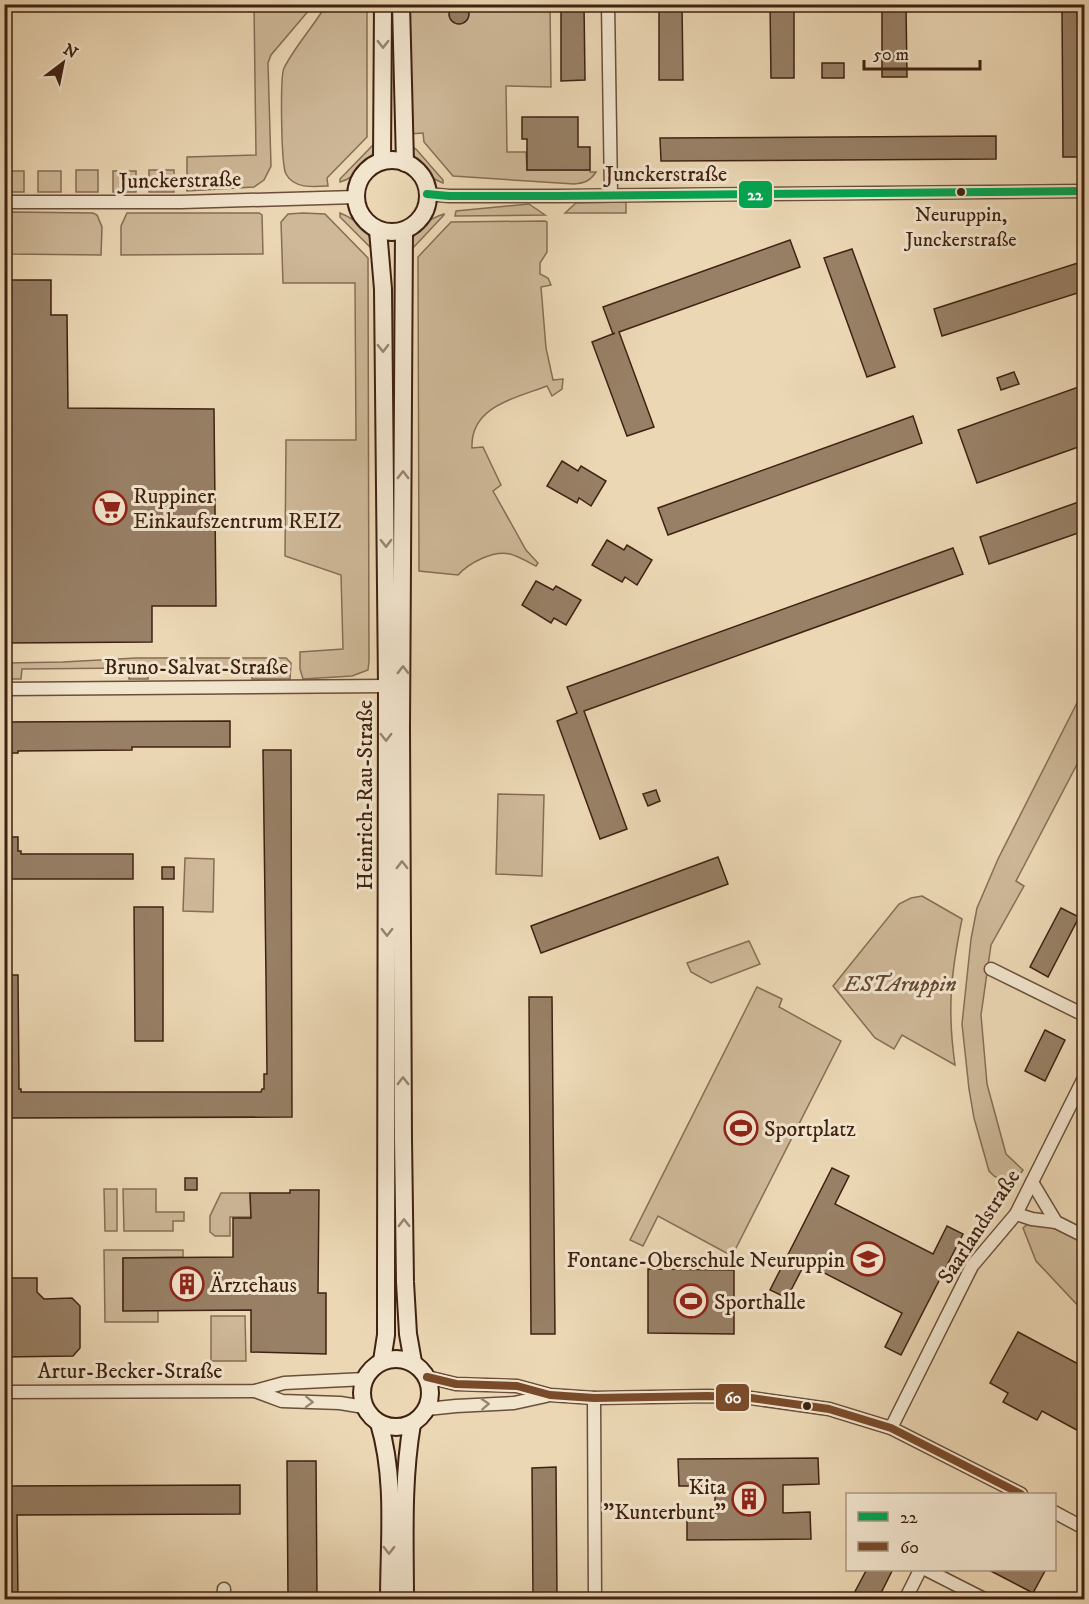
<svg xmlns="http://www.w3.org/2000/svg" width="1089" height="1604" font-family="'IM FELL DW Pica',serif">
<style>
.green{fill:#ceb898;stroke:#866d54;stroke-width:1.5}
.building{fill:#988066;stroke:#3f2211;stroke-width:1.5}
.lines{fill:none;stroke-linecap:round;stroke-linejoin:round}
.minor-casing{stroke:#6a4f3a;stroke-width:15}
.secondary-casing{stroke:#3f2211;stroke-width:20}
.minor{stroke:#f2e5ce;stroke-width:12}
.secondary{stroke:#f2e5ce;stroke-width:16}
.bus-1-casing{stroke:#f2e5ce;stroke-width:12}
.bus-2-casing{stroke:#f2e5ce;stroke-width:12}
.bus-1{stroke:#00a651;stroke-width:8}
.bus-2{stroke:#7a4b2a;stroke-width:8}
.oneway{stroke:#988470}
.bus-dot{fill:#3f2211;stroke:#f2e5ce;stroke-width:2}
.labels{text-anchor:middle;stroke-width:6;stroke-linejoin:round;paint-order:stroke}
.bus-label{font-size:20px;fill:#3f2211;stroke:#f2e5ce}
.street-label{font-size:22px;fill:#3f2211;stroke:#f2e5ce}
.poi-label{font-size:22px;fill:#3f2211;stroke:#f2e5ce;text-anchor:start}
.park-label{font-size:22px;font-style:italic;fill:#634833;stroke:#f2e5ce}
.line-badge{stroke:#f2e5ce;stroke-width:2}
.badge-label{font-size:16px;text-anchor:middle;font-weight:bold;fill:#fff}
</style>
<rect width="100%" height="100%" fill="#ebd7b4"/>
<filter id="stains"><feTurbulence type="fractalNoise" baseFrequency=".00333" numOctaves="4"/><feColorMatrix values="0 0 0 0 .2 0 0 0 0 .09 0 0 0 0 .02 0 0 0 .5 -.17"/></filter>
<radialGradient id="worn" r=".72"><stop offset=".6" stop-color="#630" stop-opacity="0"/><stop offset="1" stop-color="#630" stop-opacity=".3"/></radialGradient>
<g class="green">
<path d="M 254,5 L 310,5 L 310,9 L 271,55 L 268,63 L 271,166 L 264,180 L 254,187 L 187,191 L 187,157 L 256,155 Z"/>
<path d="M 323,5 L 367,5 L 367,137 L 327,178 L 328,186 C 314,187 294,189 286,174 C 281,165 280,76 284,68 C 294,48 311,29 323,10 Z"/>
<path d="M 408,5 L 550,5 L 551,87 L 506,86 L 507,152 L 526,152 L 527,170 L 590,170 L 590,172 L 596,172 C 590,181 585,183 574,184 L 453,176 L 424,142 L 423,133 L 409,134 Z"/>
<path d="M 372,146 L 376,146 C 372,161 355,178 340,182 L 340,179 Z"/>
<path d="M 410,146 L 416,149 L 443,180 L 443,183 C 427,177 413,163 410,146 Z"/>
<rect x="76" y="170" width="22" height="22"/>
<rect x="149" y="170" width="25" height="22"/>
<rect x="5" y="171" width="19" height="21"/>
<rect x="38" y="171" width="23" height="21"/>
<rect x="113" y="171" width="23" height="21"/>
<path d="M 626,202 L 626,213 L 565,213 L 576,203 Z"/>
<path d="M 529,204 L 545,215 L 455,216 L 456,211 Z"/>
<path d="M 10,212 L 93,213 L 97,215 L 102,227 L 101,255 L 10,254 Z"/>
<path d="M 127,213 L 259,213 L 262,215 L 263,254 L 121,255 L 121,226 Z"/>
<path d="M 303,213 L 325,214 L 368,258 L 369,661 L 368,670 L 352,676 L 303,679 L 300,669 L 300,652 L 343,649 L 341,575 L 285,556 L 286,440 L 356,440 L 355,283 L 283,283 L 281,222 L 288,214 Z"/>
<path d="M 340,213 C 355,219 373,232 372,249 L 340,217 Z"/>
<path d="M 444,214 L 444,215 L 412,249 C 408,232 430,218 444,214 Z"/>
<path d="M 545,221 L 547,222 L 547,252 L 540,263 L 540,274 L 548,278 L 551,285 L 541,287 L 546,348 L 553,380 L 563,379 L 562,389 L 552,396 L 547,386 C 516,398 470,406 472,448 L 483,447 L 501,485 L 493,491 L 526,550 L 538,563 L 536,566 C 528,562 518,556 510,554 C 493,550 469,563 458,575 L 419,571 L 418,257 L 451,222 Z"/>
<path d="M 136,658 L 286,658 L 291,663 L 290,679 L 252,679 L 252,668 L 148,668 L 148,679 L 129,679 L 129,668 L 22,669 L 21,679 L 5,679 L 5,663 L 63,662 Z"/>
<path d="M 1084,689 L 1084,751 L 1016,881 L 1024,886 L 991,945 L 981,1015 L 987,1084 L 1006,1154 L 1023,1170 L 1020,1174 L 1001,1180 L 994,1176 L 989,1171 L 974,1118 L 969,1089 L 962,1024 L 971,939 L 977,908 L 998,859 Z"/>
<path d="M 498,794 L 544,795 L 542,876 L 496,874 Z"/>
<path d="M 185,858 L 214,859 L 213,912 L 183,911 Z"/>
<path d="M 922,896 L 962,919 C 951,973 947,1009 955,1065 L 902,1035 L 894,1049 L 875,1038 L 833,986 L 899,904 L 911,898 Z"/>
<path d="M 749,941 L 760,964 L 711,983 L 691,972 L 687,963 Z"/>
<path d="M 757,987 L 782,999 L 779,1007 L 841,1041 L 732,1256 L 658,1216 L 643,1246 L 630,1240 Z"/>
<path d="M 104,1189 L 117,1189 L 117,1231 L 105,1231 Z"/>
<path d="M 123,1189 L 156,1189 L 156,1212 L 184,1212 L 184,1221 L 173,1221 L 173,1231 L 124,1231 Z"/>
<path d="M 221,1193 L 250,1193 L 251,1217 L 230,1217 L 230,1236 L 215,1236 L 210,1232 L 210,1216 Z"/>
<path d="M 1030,1222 L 1056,1225 L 1084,1239 L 1084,1312 L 1036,1261 L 1023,1228 Z"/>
<path d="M 104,1250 L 183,1250 L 183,1257 L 123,1258 L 123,1310 L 158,1310 L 158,1322 L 105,1322 Z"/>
<path d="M 211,1316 L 245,1316 L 246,1361 L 211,1361 Z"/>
</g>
<g class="building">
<path d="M 561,4 L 584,4 L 585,80 L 561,81 Z"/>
<path d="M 659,4 L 682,4 L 683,80 L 659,80 Z"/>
<path d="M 770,4 L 794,4 L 794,78 L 771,78 Z"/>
<path d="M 882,4 L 906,4 L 907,77 L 882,77 Z"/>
<path d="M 1062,4 L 1084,4 L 1084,157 L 1063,157 Z"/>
<circle cx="459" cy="14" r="10"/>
<rect x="822" y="63" width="22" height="15"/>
<path d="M 522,117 L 578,117 L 578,147 L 590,147 L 590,170 L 527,170 L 527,139 L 522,139 Z"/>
<path d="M 996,136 L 996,159 L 661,161 L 660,138 Z"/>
<path d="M 790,240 L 800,267 L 619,332 L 654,427 L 627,436 L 592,342 L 615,333 L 613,334 L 603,307 Z"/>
<path d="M 852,249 L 895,367 L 867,377 L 824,258 Z"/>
<path d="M 1084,261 L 1084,291 L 942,336 L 934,309 Z"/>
<path d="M 4,280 L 51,280 L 51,315 L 67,315 L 68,408 L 214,409 L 216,606 L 152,606 L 152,642 L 4,643 Z"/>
<path d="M 1014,372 L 1019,384 L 1001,390 L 997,378 Z"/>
<path d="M 1084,385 L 1084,445 L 977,483 L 958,430 Z"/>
<path d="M 913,416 L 922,443 L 668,535 L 658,508 Z"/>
<path d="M 562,461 L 578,471 L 581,466 L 606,481 L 591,506 L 579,498 L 577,503 L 547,486 Z"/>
<path d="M 1084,500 L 1084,531 L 989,564 L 980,537 Z"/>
<path d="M 607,540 L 624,550 L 627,545 L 652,560 L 637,585 L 625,577 L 622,582 L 592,565 Z"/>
<path d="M 953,548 L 963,574 L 584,711 L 627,829 L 600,839 L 557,721 L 577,713 L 567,687 Z"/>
<path d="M 536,581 L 553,590 L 556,586 L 581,600 L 566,625 L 554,618 L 551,623 L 522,605 Z"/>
<path d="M 230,721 L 230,747 L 132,747 L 132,750 L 18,751 L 18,753 L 4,753 L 4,722 Z"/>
<path d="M 263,750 L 291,750 L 292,1117 L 4,1118 L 4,975 L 18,975 L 19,1089 L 21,1089 L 21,1092 L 261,1092 L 262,1089 L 264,1089 L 264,1074 L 267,1074 L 266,977 Z"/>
<path d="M 656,790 L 660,801 L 648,806 L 643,794 Z"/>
<path d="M 4,837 L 18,837 L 18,851 L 21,851 L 21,854 L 133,854 L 133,879 L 4,879 Z"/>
<path d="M 718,857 L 728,884 L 541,953 L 531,926 Z"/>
<rect x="162" y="867" width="12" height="12"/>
<path d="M 134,907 L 163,907 L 163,1041 L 135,1041 Z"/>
<path d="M 1061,908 L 1079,917 L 1048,977 L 1030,967 Z"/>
<path d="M 529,997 L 552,997 L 555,1334 L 531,1334 Z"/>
<path d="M 1045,1030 L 1065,1040 L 1045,1081 L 1025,1071 Z"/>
<path d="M 832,1168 L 849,1176 L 835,1204 L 933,1254 L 947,1226 L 963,1234 L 901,1355 L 885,1347 L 902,1313 L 805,1263 L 787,1298 L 770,1290 Z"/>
<rect x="185" y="1178" width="12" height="12"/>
<path d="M 290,1190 L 319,1190 L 318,1293 L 326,1293 L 326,1354 L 251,1352 L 251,1310 L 123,1311 L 123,1258 L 233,1257 L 233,1218 L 251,1218 L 250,1193 L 290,1193 Z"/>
<path d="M 648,1269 L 734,1270 L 734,1334 L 648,1333 Z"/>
<path d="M 4,1278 L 37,1278 L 37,1292 L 44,1299 L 72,1298 L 80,1306 L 80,1348 L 73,1356 L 4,1357 Z"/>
<path d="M 1018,1332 L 1084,1367 L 1084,1434 L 1042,1411 L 1037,1420 L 1003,1402 L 1008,1393 L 990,1383 Z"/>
<path d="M 818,1458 L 819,1484 L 783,1485 L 783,1513 L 810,1512 L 811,1539 L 687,1540 L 687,1513 L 715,1513 L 715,1486 L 679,1486 L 678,1459 Z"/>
<path d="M 287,1461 L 316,1461 L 317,1599 L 288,1599 Z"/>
<path d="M 556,1467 L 557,1599 L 533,1599 L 532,1468 Z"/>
<path d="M 240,1485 L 240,1514 L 17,1515 L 18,1599 L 4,1599 L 4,1515 L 10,1514 L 10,1486 Z"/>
<path d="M 867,1569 L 893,1569 L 878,1599 L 851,1599 Z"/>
<path d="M 987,1569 L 1046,1569 L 1033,1593 Z"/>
</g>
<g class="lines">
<g class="minor-casing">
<g id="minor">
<path d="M 608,4 L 611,194"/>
<path d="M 427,194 L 449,196 L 557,196 L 1084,191"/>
<path d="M 4,202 L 181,202 L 356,197"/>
<path d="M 4,689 L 387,686"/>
<path d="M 991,969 L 1084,1015"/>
<path d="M 1032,1182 L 1056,1222 L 1084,1236"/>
<path d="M 1016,1214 L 1032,1219 L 1056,1222"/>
<path d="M 427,1377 L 456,1384 L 517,1386 L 550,1395 L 594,1398 L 708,1396 L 751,1398 L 829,1409 L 891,1428 L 1021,1494"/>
<path d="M 255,1391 L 282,1401 L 340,1403 L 364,1407"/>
<path d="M 4,1392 L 255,1391 L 284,1383 L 365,1379"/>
<path d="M 594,1398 L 595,1600"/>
<path d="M 427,1409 L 456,1406 L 514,1403 L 546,1396"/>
<path d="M 891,1428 L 972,1266 L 1016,1214 L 1084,1078"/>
<path d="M 1054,1512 L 1084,1528"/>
<path d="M 927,1570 L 986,1600"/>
<path d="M 223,1600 L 224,1589"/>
<path d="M 905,1600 L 920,1570"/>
</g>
</g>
<g class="secondary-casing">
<g id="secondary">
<path d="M 401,4 L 405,163"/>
<circle cx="392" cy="196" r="36"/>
<path d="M 382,161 L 383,4"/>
<path d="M 378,230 L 383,289 L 387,686 L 386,1281 L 386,1335 L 382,1361"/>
<path d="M 404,231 L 401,729 L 403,1139 L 405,1282 L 408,1334 L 413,1362"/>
<circle cx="396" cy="1393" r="34"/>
<path d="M 379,1423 C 396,1479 389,1541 389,1600"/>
<path d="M 405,1600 C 405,1541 402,1482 412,1424"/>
</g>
</g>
<use href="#minor" class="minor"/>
<use href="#secondary" class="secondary"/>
<g class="bus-1-casing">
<path id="bus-1" d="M 427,194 L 449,196 L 557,196 L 1084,191"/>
</g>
<g class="bus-2-casing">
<path id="bus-2" d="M 427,1377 L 456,1384 L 517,1386 L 550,1395 L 594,1398 L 708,1396 L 751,1398 L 829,1409 L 891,1428 L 1021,1494"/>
</g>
<use href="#bus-1" class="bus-1"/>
<use href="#bus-2" class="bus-2"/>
</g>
<defs><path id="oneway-chevron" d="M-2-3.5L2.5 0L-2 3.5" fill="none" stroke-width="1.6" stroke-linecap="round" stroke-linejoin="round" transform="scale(1.5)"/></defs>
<g class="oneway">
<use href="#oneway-chevron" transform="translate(383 44) rotate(90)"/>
<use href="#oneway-chevron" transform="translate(383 348) rotate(89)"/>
<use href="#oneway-chevron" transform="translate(403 475) rotate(-90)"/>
<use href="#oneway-chevron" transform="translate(386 543) rotate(89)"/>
<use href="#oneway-chevron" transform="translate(403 670) rotate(-90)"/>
<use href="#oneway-chevron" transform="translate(386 737) rotate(90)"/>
<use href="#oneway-chevron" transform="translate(402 865) rotate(-90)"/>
<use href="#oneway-chevron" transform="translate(387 932) rotate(90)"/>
<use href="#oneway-chevron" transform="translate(403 1081) rotate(-90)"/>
<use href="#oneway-chevron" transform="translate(404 1223) rotate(-91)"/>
<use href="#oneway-chevron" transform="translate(309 1402) rotate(2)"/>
<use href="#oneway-chevron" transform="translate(485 1404) rotate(-3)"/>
<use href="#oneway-chevron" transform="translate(389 1550) rotate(90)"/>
</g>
<defs>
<g id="supermarket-ring" transform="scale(1.725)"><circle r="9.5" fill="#f2e5ce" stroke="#8f2418" stroke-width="1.5"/><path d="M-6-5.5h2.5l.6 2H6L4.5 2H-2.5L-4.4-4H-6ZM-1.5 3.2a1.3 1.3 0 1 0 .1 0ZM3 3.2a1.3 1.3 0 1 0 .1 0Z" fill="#8f2418"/></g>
<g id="stadium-ring" transform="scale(1.725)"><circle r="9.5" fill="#f2e5ce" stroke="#8f2418" stroke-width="1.5"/><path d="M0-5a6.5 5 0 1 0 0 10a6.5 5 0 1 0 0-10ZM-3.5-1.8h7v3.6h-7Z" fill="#8f2418"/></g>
<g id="school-ring" transform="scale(1.725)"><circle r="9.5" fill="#f2e5ce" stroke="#8f2418" stroke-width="1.5"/><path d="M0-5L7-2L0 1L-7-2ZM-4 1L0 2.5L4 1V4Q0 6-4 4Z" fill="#8f2418"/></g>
<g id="building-ring" transform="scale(1.725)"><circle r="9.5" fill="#f2e5ce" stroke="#8f2418" stroke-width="1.5"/><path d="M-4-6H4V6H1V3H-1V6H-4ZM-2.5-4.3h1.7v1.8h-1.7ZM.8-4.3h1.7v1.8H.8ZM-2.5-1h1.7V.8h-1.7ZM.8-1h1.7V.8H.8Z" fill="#8f2418"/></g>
</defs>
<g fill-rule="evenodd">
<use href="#supermarket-ring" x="110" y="508"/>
<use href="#stadium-ring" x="741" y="1128"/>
<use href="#school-ring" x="868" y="1259"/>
<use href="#building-ring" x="187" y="1284"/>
<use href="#stadium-ring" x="691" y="1301"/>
<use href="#building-ring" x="749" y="1499"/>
</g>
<g class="bus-dot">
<circle cx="961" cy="192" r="5"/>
<circle cx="807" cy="1406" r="5"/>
</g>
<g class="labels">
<g class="bus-label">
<text x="961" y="221">Neuruppin,<tspan x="961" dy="25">Junckerstraße</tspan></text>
</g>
<g class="street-label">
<text x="666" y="181">Junckerstraße</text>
<text transform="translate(180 179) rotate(-1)" y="8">Junckerstraße</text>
<text x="196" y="674">Bruno-Salvat-Straße</text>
<text transform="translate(364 795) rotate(-90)" y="8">Heinrich-Rau-Straße</text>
<text transform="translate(978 1226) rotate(-57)" y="8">Saarlandstraße</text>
<text x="130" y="1378">Artur-Becker-Straße</text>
</g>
<g class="poi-label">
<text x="133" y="503">Ruppiner<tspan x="133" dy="25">Einkaufszentrum REIZ</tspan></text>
<text x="764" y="1136">Sportplatz</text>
<text x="845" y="1267" text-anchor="end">Fontane-Oberschule Neuruppin</text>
<text x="210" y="1292">Ärztehaus</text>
<text x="714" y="1309">Sporthalle</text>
<text x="726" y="1494" text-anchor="end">Kita<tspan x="726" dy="25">"Kunterbunt"</tspan></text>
</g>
<g class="park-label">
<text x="900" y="991">ESTAruppin</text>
</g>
</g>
<g class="line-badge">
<rect x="738" y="180" width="35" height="29" rx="6" fill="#00a651"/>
<rect x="715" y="1383" width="35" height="29" rx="6" fill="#7a4b2a"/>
</g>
<g class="badge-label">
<text x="755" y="200">22</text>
<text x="733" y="1403">60</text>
</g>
<rect width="1089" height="1604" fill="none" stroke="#ebd7b4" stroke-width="24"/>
<rect x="6" y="6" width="1077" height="1592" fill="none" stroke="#3f2211" stroke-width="3"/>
<rect x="12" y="12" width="1065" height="1580" fill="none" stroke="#3f2211" stroke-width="1.5"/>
<rect x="846" y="1493" width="210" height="78" fill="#f2e5ce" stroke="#aa9782" stroke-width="1.5"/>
<rect x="858" y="1512" width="30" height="9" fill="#00a651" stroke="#aa9782" stroke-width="1.5"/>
<text x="900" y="1523" font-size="18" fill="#3f2211">22</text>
<rect x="858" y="1542" width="30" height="9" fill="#7a4b2a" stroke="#aa9782" stroke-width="1.5"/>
<text x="900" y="1553" font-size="18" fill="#3f2211">60</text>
<g transform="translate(63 63) rotate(32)" stroke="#f2e5ce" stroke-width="4.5" paint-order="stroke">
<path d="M0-4.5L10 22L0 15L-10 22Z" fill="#3f2211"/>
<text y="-9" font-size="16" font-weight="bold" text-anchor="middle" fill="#3f2211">N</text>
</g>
<path d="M864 60v9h116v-9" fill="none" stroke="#3f2211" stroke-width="3"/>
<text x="873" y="60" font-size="18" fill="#3f2211" stroke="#f2e5ce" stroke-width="4.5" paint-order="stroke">50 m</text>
<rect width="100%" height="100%" filter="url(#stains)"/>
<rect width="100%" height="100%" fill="url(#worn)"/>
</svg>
